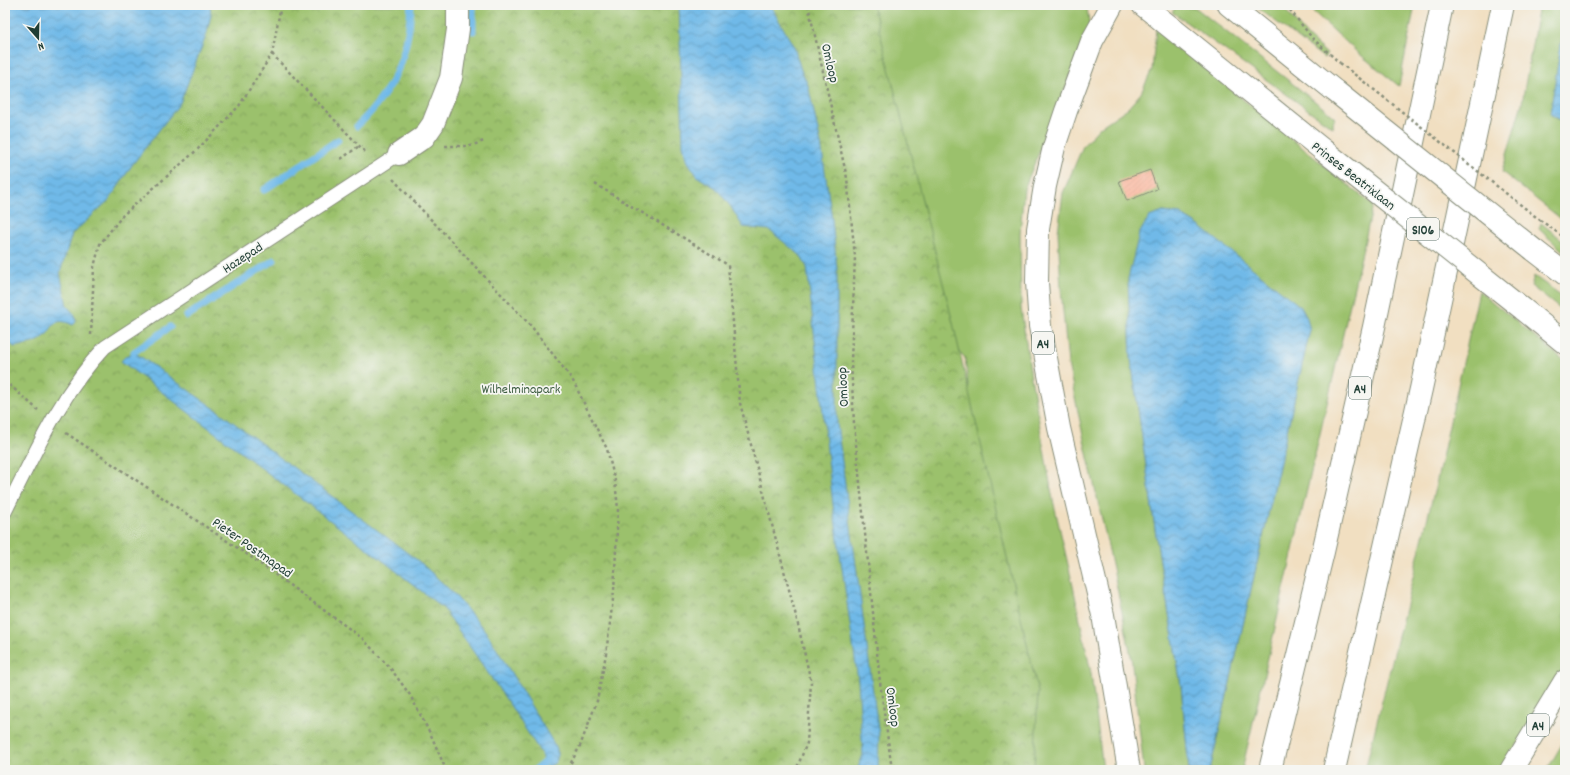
<svg xmlns="http://www.w3.org/2000/svg" width="1570" height="775" font-family="Dekko,sans-serif">
<style>
.grass{fill:#9bc16c;stroke:#5d7f50}
.park{fill:url(#park-crowns);stroke:#5d7f50}
.water{fill:url(#water-waves);stroke:#477b8e}
.lines{fill:none;stroke-linecap:round;stroke-linejoin:round}
.stream{stroke:#6fb9e8;stroke-width:7}
.building{fill:url(#building-hatch)}
.service-casing{stroke:#888e7a;stroke-width:15}
.minor-casing{stroke:#888e7a;stroke-width:24}
.primary-casing{stroke:#888e7a;stroke-width:24}
.motorway-casing{stroke:#888e7a;stroke-width:24}
.path{stroke:#888e7a;stroke-width:2.5;stroke-dasharray:3 3;stroke-linecap:butt}
.service{stroke:#fff;stroke-width:13}
.minor{stroke:#fff;stroke-width:22}
.primary{stroke:#fff;stroke-width:22}
.motorway{stroke:#fff;stroke-width:22}
.primary-bridge-casing{stroke:#888e7a;stroke-width:24;stroke-linecap:butt}
.path-bridge{stroke:#888e7a;stroke-width:2.5;stroke-dasharray:3 3;stroke-linecap:butt}
.primary-bridge{stroke:#fff;stroke-width:22}
.labels{text-anchor:middle;stroke-width:3.5;stroke-linejoin:round;paint-order:stroke}
.shield{fill:#f6f6f2;stroke:#60746d;stroke-width:1}
.shield-label{font-size:13px;font-weight:bold;fill:#1f3d34}
.street-label{font-size:14px;fill:#1f3d34;stroke:#f6f6f2}
.park-label{font-size:14px;fill:#3e5e42;stroke:#f6f6f2}
</style>
<defs>
<pattern id="park-crowns" width="20" height="18" patternUnits="userSpaceOnUse"><rect width="20" height="18" fill="#9bc16c"/><path d="M2 6a3 3 0 1 1 6 0M12 15a3 3 0 1 1 6 0" fill="none" stroke="#7e9e5a"/></pattern>
<pattern id="water-waves" width="16" height="10" patternUnits="userSpaceOnUse"><rect width="16" height="10" fill="#6fb9e8"/><path d="M0 5q4-4 8 0t8 0" fill="none" stroke="#5b98bd"/></pattern>
<pattern id="building-hatch" width="6" height="6" patternUnits="userSpaceOnUse"><rect width="6" height="6" fill="#fdab8e"/><path d="M-1 1l2-2M0 6l6-6M5 7l2-2" fill="none" stroke="#cc8c75"/></pattern>
</defs>
<rect width="100%" height="100%" fill="#f6f6f2"/>
<filter id="ink" filterUnits="userSpaceOnUse"><feTurbulence type="fractalNoise" baseFrequency=".025" numOctaves="2"/><feDisplacementMap in="SourceGraphic" scale="8" xChannelSelector="R" yChannelSelector="G"/><feConvolveMatrix kernelMatrix="1 2 1 2 8 2 1 2 1" color-interpolation-filters="sRGB"/></filter>
<filter id="wash" filterUnits="userSpaceOnUse"><feTurbulence type="fractalNoise" baseFrequency=".012" numOctaves="4" result="noise"/><feDisplacementMap in="SourceGraphic" scale="16" xChannelSelector="R" yChannelSelector="G"/><feGaussianBlur stdDeviation="0.9" result="paint"/><feColorMatrix in="noise" values="0 0 0 0 0 0 0 0 0 0 0 0 0 0 0 0 0 1.4 0 .05"/><feComposite in="paint" operator="in"/></filter>
<g filter="url(#wash)">
<rect width="100%" height="100%" fill="#f1dfc1"/>
<g class="grass">
<path d="M 816,5 L 1086,5 L 1087,8 L 1090,28 L 1024,189 L 1020,233 L 1021,308 L 1031,377 L 1053,500 L 1073,586 L 1091,673 L 1103,770 L 1011,770 L 965,358 L 959,351 Z"/>
<path d="M 1254,5 L 1281,5 L 1308,37 L 1327,54 L 1324,58 Z"/>
<path d="M 1306,5 L 1415,5 L 1399,86 L 1357,52 Z"/>
<path d="M 1539,5 L 1565,5 L 1565,19 L 1550,114 L 1565,124 L 1565,222 L 1502,172 L 1522,103 Z"/>
<path d="M 1176,7 L 1196,8 L 1335,117 L 1332,127 L 1172,12 Z"/>
<path d="M 1156,29 L 1373,205 L 1242,770 L 1210,770 L 1310,330 L 1198,225 L 1180,214 L 1163,212 L 1128,279 L 1131,359 L 1157,543 L 1181,685 L 1189,770 L 1144,770 L 1131,656 L 1113,568 L 1084,440 L 1068,364 L 1061,289 L 1058,232 L 1063,193 L 1083,146 L 1100,127 L 1128,108 L 1141,93 L 1152,70 Z"/>
<path d="M 1541,223 L 1565,242 L 1565,253 L 1539,229 Z"/>
<path d="M 1534,276 L 1565,298 L 1565,313 L 1531,286 Z"/>
<path d="M 1479,291 L 1565,361 L 1565,665 L 1502,770 L 1365,770 L 1437,480 Z"/>
<path d="M 1565,739 L 1565,770 L 1547,770 Z"/>
</g>
<path class="park" d="M 5,5 L 873,5 L 953,323 L 1038,692 L 1034,770 L 5,770 Z"/>
<g class="water">
<path d="M 5,5 L 210,5 L 211,15 L 206,36 L 180,103 L 132,165 L 110,199 L 72,234 L 60,273 L 67,306 L 75,315 L 76,322 L 73,325 C 50,314 55,331 40,340 C 33,344 22,345 14,347 L 5,338 Z"/>
<path d="M 679,5 L 770,5 L 794,47 L 801,70 L 808,85 L 821,144 L 832,219 L 837,269 L 837,424 L 879,736 L 878,770 L 857,770 L 863,755 L 858,680 L 833,505 L 807,267 L 800,255 L 769,230 L 743,227 L 731,207 L 716,188 L 698,177 L 688,162 L 683,146 Z"/>
<path d="M 1565,19 L 1565,124 L 1559,119 L 1550,114 Z"/>
<path d="M 1163,212 L 1180,214 L 1198,225 L 1301,307 L 1307,318 L 1310,330 L 1210,770 L 1189,770 L 1181,685 L 1157,543 L 1131,359 L 1128,279 L 1139,234 L 1149,217 Z"/>
<path d="M 134,352 L 218,411 L 421,563 L 453,593 L 487,633 L 557,749 L 557,759 L 555,763 L 548,767 L 539,750 L 510,705 L 444,609 L 386,563 L 121,361 L 126,356 Z"/>
</g>
<g class="lines">
<g class="stream">
<path d="M 473,31 L 473,5"/>
<path d="M 357,126 C 393,92 409,55 411,5"/>
<path d="M 264,190 L 338,140"/>
<path d="M 187,316 L 274,260"/>
<path d="M 134,352 L 170,327"/>
<path d="M 535,770 L 545,762"/>
</g>
</g>
<g id="blocks">
<path class="building" d="M 1150,170 L 1157,189 L 1127,201 L 1119,181 Z"/>
</g>
</g>
<g filter="url(#ink)">
<use href="#blocks" fill-opacity="0" stroke="#888e7a" stroke-width="1"/>
<g class="lines">
<g class="service-casing">
<path id="service" d="M 5,512 C 34,455 60,394 105,347 L 399,154"/>
</g>
<g class="minor-casing">
<path id="minor" d="M 399,154 L 424,137 L 433,124 L 451,78 L 458,29 L 458,5"/>
</g>
<g class="primary-casing">
<g id="primary">
<path d="M 1143,5 L 1323,150"/>
<path d="M 1229,5 L 1335,91"/>
<path d="M 1534,250 L 1565,274"/>
<path d="M 1523,309 L 1565,343"/>
</g>
</g>
<g class="motorway-casing">
<g id="motorway">
<path d="M 1112,5 L 1092,41 L 1066,111 L 1054,147 L 1045,186 L 1038,229 L 1037,282 L 1040,326 L 1059,428 L 1103,615 L 1129,770"/>
<path d="M 1270,770 L 1323,552 L 1374,327 L 1442,5"/>
<path d="M 1334,770 L 1421,389 L 1503,5"/>
<path d="M 1511,770 L 1565,681"/>
</g>
</g>
<g class="path">
<path d="M 808,5 L 847,178 L 855,256 L 851,362 L 854,424 L 880,682 L 892,770"/>
<path d="M 1286,5 L 1313,39 L 1340,63"/>
<path d="M 272,54 L 367,154"/>
<path d="M 445,146 L 470,146 L 484,141"/>
<path d="M 341,159 L 359,146"/>
<path d="M 393,179 L 531,326 L 572,379 L 607,449 L 615,481 L 618,509 L 614,591 L 606,654 L 597,701 L 580,746 L 567,770"/>
<path d="M 595,184 L 728,265 L 740,403 L 796,616 L 811,682 L 807,743 L 796,770"/>
<path d="M 1540,220 L 1565,238"/>
<path d="M 91,335 L 94,267 L 100,244 L 123,215 L 198,149 L 239,106 L 272,54 L 281,5"/>
<path d="M 5,381 L 38,410"/>
<path d="M 66,433 L 251,557 L 362,638 L 391,669 L 410,695 L 431,735 L 446,770"/>
</g>
<use href="#service" class="service"/>
<use href="#minor" class="minor"/>
<use href="#primary" class="primary"/>
<use href="#motorway" class="motorway"/>
<g class="primary-bridge-casing">
<g id="primary-bridge">
<path d="M 1335,91 L 1534,250"/>
<path d="M 1323,150 L 1523,309"/>
</g>
</g>
<path class="path-bridge" d="M 1340,63 L 1540,220"/>
<use href="#primary-bridge" class="primary-bridge"/>
</g>
</g>
<g class="labels">
<g class="shield">
<rect x="1407" y="218" width="32" height="22" rx="3"/>
<rect x="1032" y="332" width="22" height="22" rx="3"/>
<rect x="1349" y="377" width="22" height="22" rx="3"/>
<rect x="1527" y="714" width="22" height="22" rx="3"/>
</g>
<g class="shield-label">
<text x="1423" y="234">S106</text>
<text x="1043" y="348">A4</text>
<text x="1360" y="393">A4</text>
<text x="1538" y="730">A4</text>
</g>
<g class="street-label">
<text transform="translate(831 63) rotate(77)" y="5">Omloop</text>
<text transform="translate(1354 175) rotate(38)" y="5">Prinses Beatrixlaan</text>
<text transform="translate(242 257) rotate(-33)" y="5">Hazepad</text>
<text transform="translate(842 387) rotate(-93)" y="5">Omloop</text>
<text transform="translate(253 547) rotate(35)" y="5">Pieter Postmapad</text>
<text transform="translate(894 707) rotate(83)" y="5">Omloop</text>
</g>
<g class="park-label">
<text x="521" y="393">Wilhelminapark</text>
</g>
</g>
<rect width="1570" height="775" fill="none" stroke="#f6f6f2" stroke-width="20"/>
<g transform="translate(38 38) rotate(160)" stroke="#f6f6f2" stroke-width="3" paint-order="stroke">
<path d="M0-3L7 15L0 10L-7 15Z" fill="#1f3d34"/>
<text y="-6" font-size="11" font-weight="bold" text-anchor="middle" fill="#1f3d34">N</text>
</g>
</svg>
